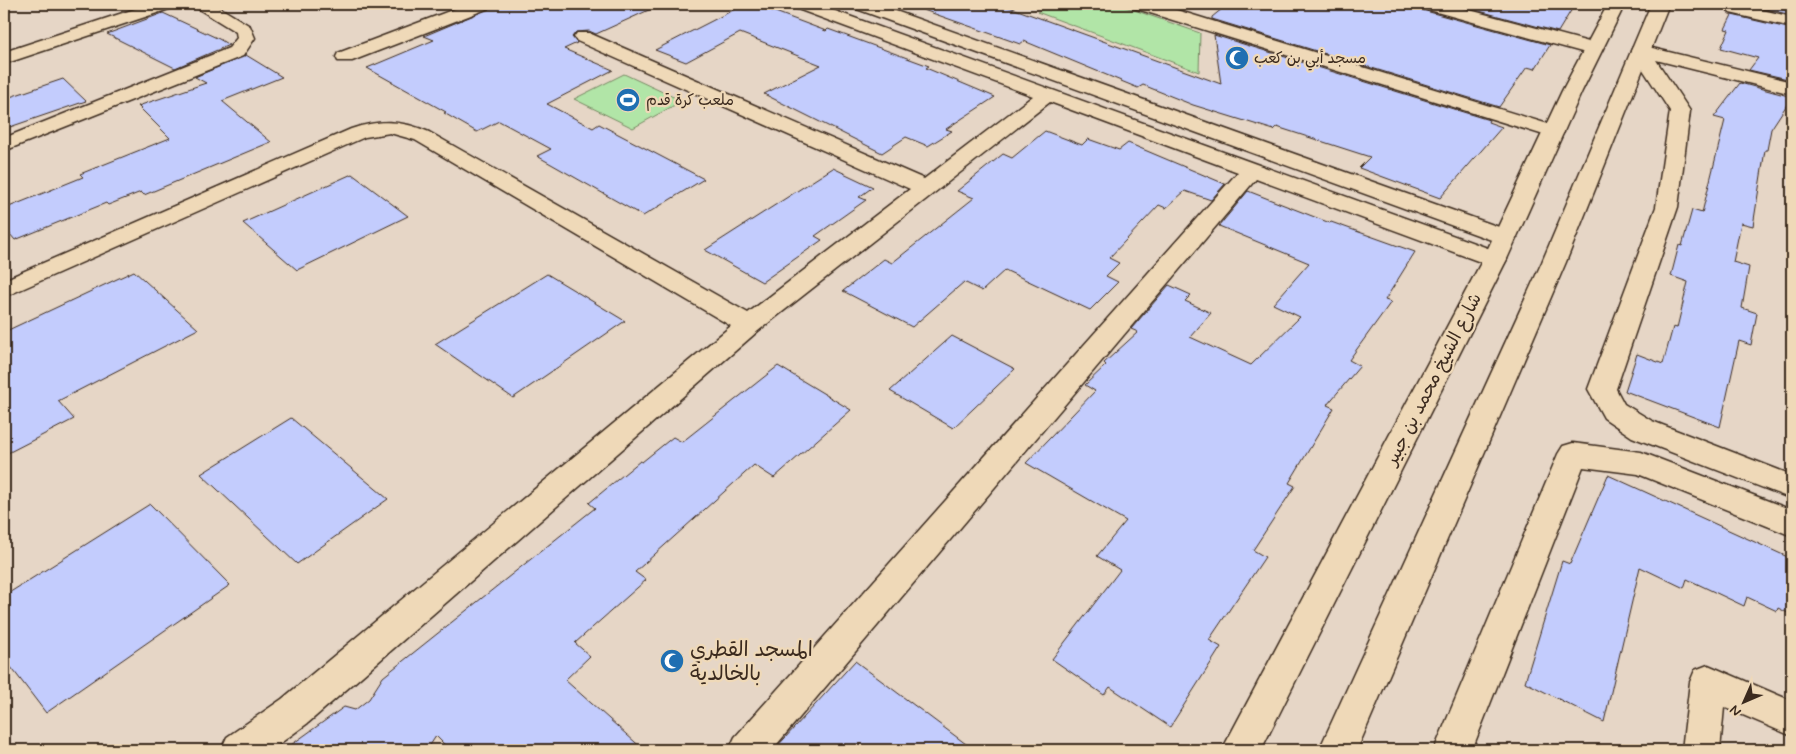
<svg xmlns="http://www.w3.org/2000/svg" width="1796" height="754" font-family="Mynerve,'Playpen Sans Arabic',sans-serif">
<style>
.green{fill:#b1e5a7;stroke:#768862}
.building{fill:#c3ccfd;stroke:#3b2a1e}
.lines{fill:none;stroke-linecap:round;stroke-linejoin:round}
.minor-casing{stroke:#3b2a1e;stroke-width:3}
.major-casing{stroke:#3b2a1e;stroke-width:3}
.minor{fill:#efd9b8;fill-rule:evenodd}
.major{fill:#efd9b8;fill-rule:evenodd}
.labels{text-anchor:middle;stroke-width:4.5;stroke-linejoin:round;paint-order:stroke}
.far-poi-label{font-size:15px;fill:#3b2a1e;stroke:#efd9b8;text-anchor:start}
.street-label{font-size:18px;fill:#3b2a1e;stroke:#efd9b8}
.near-poi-label{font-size:21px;fill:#3b2a1e;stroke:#efd9b8;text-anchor:start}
</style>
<rect width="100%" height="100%" fill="#e6d6c6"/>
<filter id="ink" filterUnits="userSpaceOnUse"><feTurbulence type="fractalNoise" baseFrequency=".02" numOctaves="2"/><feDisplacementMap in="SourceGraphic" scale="10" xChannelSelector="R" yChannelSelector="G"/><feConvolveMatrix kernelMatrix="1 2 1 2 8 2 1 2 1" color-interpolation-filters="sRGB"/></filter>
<g filter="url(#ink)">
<g class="green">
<path d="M 1052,4 L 1117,4 L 1200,33 L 1199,72 L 1037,12 Z"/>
<path d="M 624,74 L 682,101 L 633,128 L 574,99 Z"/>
</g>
<g class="building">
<path d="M 500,4 L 662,4 L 596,34 L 589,31 L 576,32 L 572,37 L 577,43 L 564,49 L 613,70 L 547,104 L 593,128 L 599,124 L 704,179 L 643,216 L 537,156 L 551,149 L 499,121 L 477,132 L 444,113 L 446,112 L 367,68 L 434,40 L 424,36 Z"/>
<path d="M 745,4 L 754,4 L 826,31 L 828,29 L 929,66 L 926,68 L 995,97 L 946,129 L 952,131 L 928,146 L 906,137 L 882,153 L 764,94 L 821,65 L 740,33 L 686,62 L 655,50 Z"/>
<path d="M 915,4 L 1001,4 L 1221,84 L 1214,35 L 1489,120 L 1488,122 L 1502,127 L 1440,198 L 1359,168 L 1370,157 L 1277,127 L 1274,130 L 1193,105 L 1143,85 L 1138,88 L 1024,41 L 1020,44 L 915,7 Z"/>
<path d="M 1228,4 L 1385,4 L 1407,9 L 1408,4 L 1417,4 L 1422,10 L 1550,45 L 1535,69 L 1527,67 L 1499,107 L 1212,19 L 1212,17 Z"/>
<path d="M 1453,4 L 1575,4 L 1558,32 Z"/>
<path d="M 1743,4 L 1792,4 L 1792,15 Z"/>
<path d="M 163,13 L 219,39 L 229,45 L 175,68 L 107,34 Z"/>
<path d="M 1732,15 L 1792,29 L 1792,80 L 1749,70 L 1758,58 L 1721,48 L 1729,30 L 1725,29 Z"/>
<path d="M 246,55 L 282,77 L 222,101 L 271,142 L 144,195 L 141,192 L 108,205 L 106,203 L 15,240 L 4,227 L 4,209 L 83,177 L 80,174 L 170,138 L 138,106 L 206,83 L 195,77 Z"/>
<path d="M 63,79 L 86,101 L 4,129 L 4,99 Z"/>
<path d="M 1740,83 L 1792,97 L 1771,129 L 1767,150 L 1765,150 L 1753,226 L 1741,223 L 1733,262 L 1749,267 L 1742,308 L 1757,313 L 1751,345 L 1739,341 L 1720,427 L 1625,391 L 1637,354 L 1663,364 L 1673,327 L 1677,328 L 1688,282 L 1671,276 L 1679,245 L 1682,246 L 1692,210 L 1702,213 L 1725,120 L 1714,117 Z"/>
<path d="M 1045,131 L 1082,145 L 1088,139 L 1119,150 L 1128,143 L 1225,184 L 1211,200 L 1185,191 L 1166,208 L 1159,205 L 1109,258 L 1119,263 L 1106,276 L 1118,282 L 1090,310 L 1005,270 L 982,291 L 964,282 L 912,327 L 843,291 L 884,259 L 892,263 L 974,198 L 957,191 L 1003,154 L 1012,158 Z"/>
<path d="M 833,168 L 873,187 L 859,197 L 866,200 L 815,236 L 822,240 L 762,282 L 705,250 Z"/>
<path d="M 352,174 L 408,216 L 297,270 L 243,223 Z"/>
<path d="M 1248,191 L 1330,223 L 1331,222 L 1415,252 L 1385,300 L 1391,302 L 1349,360 L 1360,366 L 1327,405 L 1334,408 L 1289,483 L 1295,486 L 1253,550 L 1265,557 L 1209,640 L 1221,647 L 1170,727 L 1110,687 L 1104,695 L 1052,659 L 1120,570 L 1097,556 L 1126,521 L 1026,463 L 1095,391 L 1085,385 L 1106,365 L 1104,363 L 1138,332 L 1131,329 L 1169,285 L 1191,295 L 1185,301 L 1211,313 L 1190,337 L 1251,365 L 1300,317 L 1273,304 L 1309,263 L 1219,226 Z"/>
<path d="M 134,271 L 198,329 L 58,401 L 74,419 L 4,455 L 4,332 Z"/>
<path d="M 547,274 L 625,321 L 513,398 L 435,344 Z"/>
<path d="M 952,336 L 1015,369 L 953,428 L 890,391 Z"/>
<path d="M 778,366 L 851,410 L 774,478 L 754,465 L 635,572 L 646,580 L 575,643 L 590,656 L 565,680 L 644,750 L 450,750 L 436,736 L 427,750 L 284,750 L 344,707 L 355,710 L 369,699 L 383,677 L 595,508 L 589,503 L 640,461 L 642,462 L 673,437 L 682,442 Z"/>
<path d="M 291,418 L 388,499 L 297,564 L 201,474 Z"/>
<path d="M 1608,475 L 1792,559 L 1792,615 L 1778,608 L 1777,611 L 1747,597 L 1744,606 L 1687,579 L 1684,588 L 1640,567 L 1604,722 L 1525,682 L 1562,561 L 1570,564 Z"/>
<path d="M 150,504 L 230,585 L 46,713 L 4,658 L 4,596 Z"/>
<path d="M 855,661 L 974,750 L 774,750 Z"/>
</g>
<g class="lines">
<g class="minor-casing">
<g id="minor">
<path d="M 150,4 L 175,4 L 172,8 L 4,64 L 4,52 Z"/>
<path d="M 195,4 L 214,4 L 250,26 L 255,38 L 243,56 L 4,151 L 4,138 L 229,48 L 237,38 L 236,32 L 197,8 Z"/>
<path d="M 468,4 L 492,4 L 489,8 L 352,61 L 338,61 L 336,57 L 338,53 Z"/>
<path d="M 792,4 L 816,4 L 1504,254 L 1507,259 L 1504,264 L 1495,267 L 1486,264 L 1256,179 L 772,750 L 729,750 L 735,737 L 1238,172 L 1050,102 L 758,331 L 308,723 L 271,750 L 221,750 L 227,737 L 282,699 L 731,326 L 415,140 L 390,133 L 365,137 L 4,297 L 4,280 L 351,129 C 380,119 401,120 429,132 L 748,313 L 910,189 L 577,41 L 574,37 L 577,33 L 589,33 L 924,179 L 1033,96 L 795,8 Z"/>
<path d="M 851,4 L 876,4 L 1513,232 L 1517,237 L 1513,242 L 1505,244 L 1497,242 L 854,8 Z"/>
<path d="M 1131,4 L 1157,4 L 1561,128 L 1564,132 L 1561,136 L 1554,138 L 1547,136 L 1134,8 Z"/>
<path d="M 1419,4 L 1447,4 L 1600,45 L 1602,49 L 1600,53 L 1593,55 L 1422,8 Z"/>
<path d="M 1736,4 L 1792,17 L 1792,27 L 1730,13 L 1727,9 L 1730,5 Z"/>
<path d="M 1640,45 L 1792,82 L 1792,94 L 1656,60 L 1690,111 L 1678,207 L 1616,389 L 1624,404 L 1652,421 L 1792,475 L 1792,499 L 1632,437 L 1604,418 L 1588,389 L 1656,207 L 1670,111 L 1631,51 L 1633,47 Z"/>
<path d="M 1573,443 L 1641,452 L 1792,510 L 1792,536 L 1638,474 L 1583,467 L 1472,750 L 1434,750 L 1558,454 L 1563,446 Z"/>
<path d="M 1708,665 L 1792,701 L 1792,736 L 1724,707 L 1720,750 L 1682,750 L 1690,682 L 1695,670 Z"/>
</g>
</g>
<g class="major-casing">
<g id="major">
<path d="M 1608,4 L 1625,4 L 1582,91 L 1507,259 L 1261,750 L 1222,750 L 1483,259 L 1562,91 Z"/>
<path d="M 1651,4 L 1669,4 L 1566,262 L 1357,750 L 1319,750 L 1542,262 Z"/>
</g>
</g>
<use href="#minor" class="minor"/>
<use href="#major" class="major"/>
</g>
</g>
<defs>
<g id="mosque-disc" transform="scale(1.25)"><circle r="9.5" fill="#1f6fb2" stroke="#efd9b8"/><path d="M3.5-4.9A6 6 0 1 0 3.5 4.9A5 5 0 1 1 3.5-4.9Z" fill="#fff"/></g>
<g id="stadium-disc" transform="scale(1.25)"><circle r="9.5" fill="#1f6fb2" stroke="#efd9b8"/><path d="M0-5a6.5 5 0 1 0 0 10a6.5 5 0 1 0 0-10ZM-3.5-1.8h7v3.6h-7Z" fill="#fff"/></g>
</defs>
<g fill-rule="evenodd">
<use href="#mosque-disc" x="1237" y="58"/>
<use href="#stadium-disc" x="628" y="100"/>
<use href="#mosque-disc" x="672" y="661"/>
</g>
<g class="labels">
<g class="far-poi-label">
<text x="1254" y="63">مسجد أبي بن كعب</text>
<text x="646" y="105">ملعب كرة قدم</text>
</g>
<g class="street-label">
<text transform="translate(1433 379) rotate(-63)" y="6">شارع الشيخ محمد بن جبير</text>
</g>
<g class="near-poi-label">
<text x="690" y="656">المسجد القطري<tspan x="690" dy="24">بالخالدية</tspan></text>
</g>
</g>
<rect width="1796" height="754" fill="none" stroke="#efd9b8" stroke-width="20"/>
<rect x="10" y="10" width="1776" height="734" fill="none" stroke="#3b2a1e" stroke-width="2" filter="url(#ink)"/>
<g transform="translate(1744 702) rotate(225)" stroke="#efd9b8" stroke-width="4" paint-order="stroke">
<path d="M0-4L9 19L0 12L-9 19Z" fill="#3b2a1e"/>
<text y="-8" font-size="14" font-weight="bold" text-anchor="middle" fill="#3b2a1e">N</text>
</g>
</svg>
